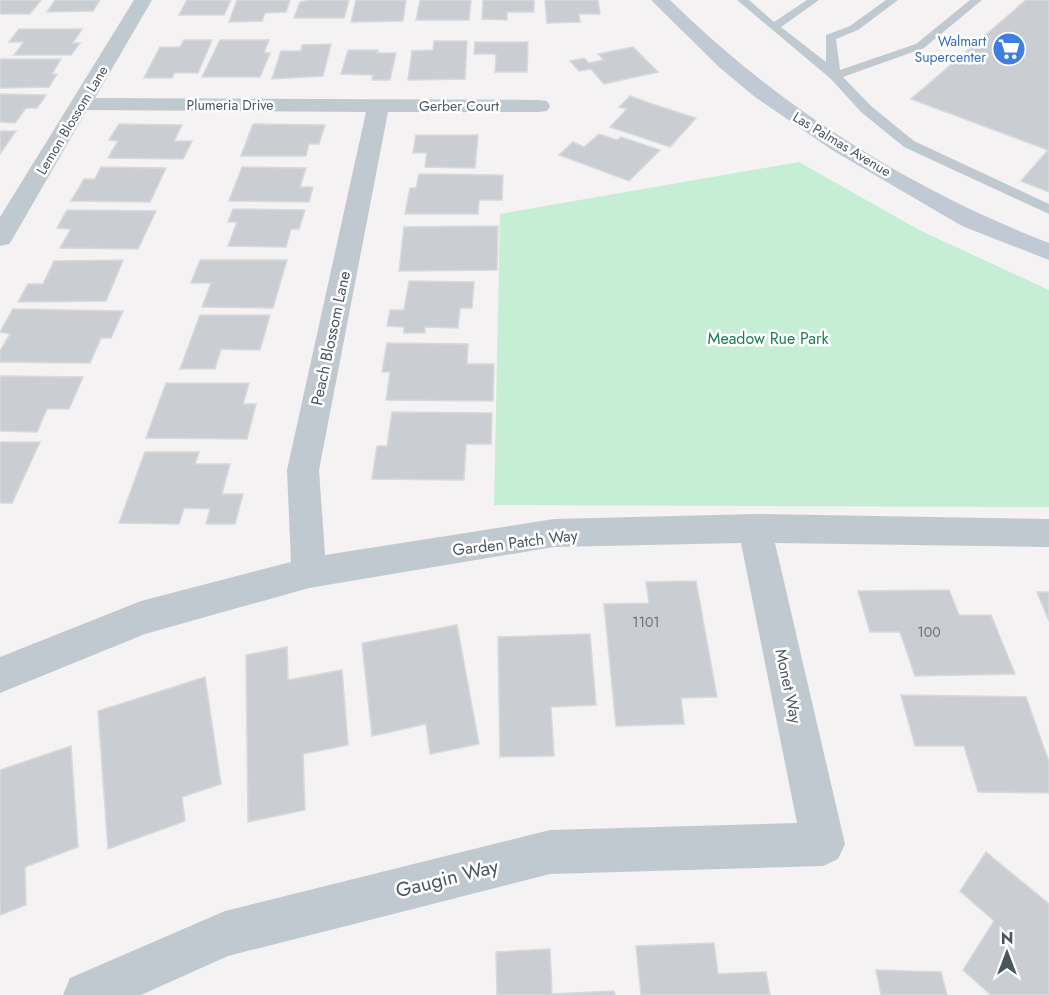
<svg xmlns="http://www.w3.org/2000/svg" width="1049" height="995" font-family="Jost,sans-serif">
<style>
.green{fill:#c5eed5}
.building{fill:#cacdd1;stroke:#d7d9dd;stroke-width:1.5}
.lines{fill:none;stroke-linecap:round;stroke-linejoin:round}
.lane{fill:#c1c9d0;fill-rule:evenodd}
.street{fill:#c1c9d0;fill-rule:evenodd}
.secondary{fill:#c1cad4;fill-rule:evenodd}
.labels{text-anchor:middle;stroke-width:5;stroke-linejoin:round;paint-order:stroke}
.far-shop-label{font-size:14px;fill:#366cbe;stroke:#fff;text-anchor:end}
.far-street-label{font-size:14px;fill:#4b555f;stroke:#fff}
.number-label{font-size:14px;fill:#6b737c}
.street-label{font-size:16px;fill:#4b555f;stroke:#fff}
.park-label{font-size:16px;fill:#1d7f4f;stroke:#fff}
.near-street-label{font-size:20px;fill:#4b555f;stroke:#fff}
</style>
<rect width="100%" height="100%" fill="#f4f2f2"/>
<path class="green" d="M 799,162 L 919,230 L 1049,290 L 1049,507 L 494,505 L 500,214 Z"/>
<g class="building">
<path d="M 0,0 L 41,0 L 30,14 L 0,14 Z"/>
<path d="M 55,0 L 100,0 L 93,11 L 47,12 Z"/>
<path d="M 187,0 L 231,0 L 224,15 L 179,15 Z"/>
<path d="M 237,0 L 290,0 L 286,12 L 265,13 L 262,21 L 229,22 Z"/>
<path d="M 312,0 L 349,0 L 344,18 L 294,18 L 300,2 Z"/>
<path d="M 356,0 L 406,0 L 403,21 L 351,22 Z"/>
<path d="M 420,0 L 471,0 L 469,20 L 416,20 Z"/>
<path d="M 483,0 L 534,0 L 534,12 L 507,12 L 507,20 L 482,19 Z"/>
<path d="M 545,0 L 598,0 L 600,14 L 579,14 L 580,22 L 547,23 Z"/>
<path d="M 1026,0 L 1049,0 L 1049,192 L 1021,181 L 1048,150 L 911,99 Z"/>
<path d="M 19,29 L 82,29 L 73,43 L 80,43 L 71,55 L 14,55 L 24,42 L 9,42 Z"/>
<path d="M 184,40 L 212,40 L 198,73 L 174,73 L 172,78 L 144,78 L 160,47 L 180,47 Z"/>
<path d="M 220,40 L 269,40 L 264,53 L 270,53 L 260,77 L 202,77 Z"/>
<path d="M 434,41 L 467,41 L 465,79 L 408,80 L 412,51 L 433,50 Z"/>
<path d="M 475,42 L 528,42 L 527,72 L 495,72 L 496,54 L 474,54 Z"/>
<path d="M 331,44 L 323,76 L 272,79 L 281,51 L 301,51 L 302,45 Z"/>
<path d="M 633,47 L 658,72 L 604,84 L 591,69 L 579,71 L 570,61 L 584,58 L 589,63 L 604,60 L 598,54 Z"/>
<path d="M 348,50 L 378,50 L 377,53 L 396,53 L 390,80 L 372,80 L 373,75 L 341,74 Z"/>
<path d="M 0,59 L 61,59 L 52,74 L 57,74 L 49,87 L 0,88 Z"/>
<path d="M 0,94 L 46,95 L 37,108 L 26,108 L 15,123 L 0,122 Z"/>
<path d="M 630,96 L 652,104 L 696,118 L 670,147 L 610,127 L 627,109 L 619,107 Z"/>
<path d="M 119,124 L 182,125 L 174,141 L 192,141 L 183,159 L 108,158 L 118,141 L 109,140 Z"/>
<path d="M 253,124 L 325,125 L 319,144 L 309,144 L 306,156 L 241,156 Z"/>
<path d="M 0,131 L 16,131 L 0,154 Z"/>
<path d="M 599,134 L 617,140 L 621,137 L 660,150 L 629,181 L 559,155 L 573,142 L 584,147 Z"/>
<path d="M 416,135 L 478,135 L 475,168 L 425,167 L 427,153 L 413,153 Z"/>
<path d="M 101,167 L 166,168 L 150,202 L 71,201 L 84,179 L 95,179 Z"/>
<path d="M 242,167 L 306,168 L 300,187 L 313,187 L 309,202 L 229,201 Z"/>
<path d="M 419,174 L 503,175 L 502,200 L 479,200 L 478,214 L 405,214 L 410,188 L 416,188 Z"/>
<path d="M 233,209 L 305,210 L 299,229 L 291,229 L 286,247 L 228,246 L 237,222 L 228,222 Z"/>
<path d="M 67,210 L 156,211 L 138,249 L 60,248 L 71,229 L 57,228 Z"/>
<path d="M 498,226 L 497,270 L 399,271 L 404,227 Z"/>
<path d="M 123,260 L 106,301 L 18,302 L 28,284 L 43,284 L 54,261 Z"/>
<path d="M 200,260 L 287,260 L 273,308 L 202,307 L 211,283 L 191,283 Z"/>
<path d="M 409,281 L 474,282 L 472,308 L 460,308 L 458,328 L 425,327 L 425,333 L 404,333 L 404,327 L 387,326 L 390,310 L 404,310 Z"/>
<path d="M 13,309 L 123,311 L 111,338 L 101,338 L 90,363 L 0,362 L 0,351 L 10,334 L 0,332 Z"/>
<path d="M 200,315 L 270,315 L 260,350 L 221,349 L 215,369 L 180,369 Z"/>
<path d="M 387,343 L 468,344 L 467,364 L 494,364 L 493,401 L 386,400 L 390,372 L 382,372 Z"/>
<path d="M 0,376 L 83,377 L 69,409 L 47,409 L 37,432 L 0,431 Z"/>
<path d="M 166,383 L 249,383 L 243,404 L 256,404 L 247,439 L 146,438 Z"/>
<path d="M 392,412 L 492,413 L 491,444 L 466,444 L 464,480 L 372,479 L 377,446 L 387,446 Z"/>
<path d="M 0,442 L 40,442 L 12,503 L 0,503 Z"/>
<path d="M 145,452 L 199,452 L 195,464 L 230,464 L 222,494 L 243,494 L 235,524 L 206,524 L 210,509 L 184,508 L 179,524 L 119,523 Z"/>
<path d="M 696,581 L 717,697 L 681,698 L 684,724 L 616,726 L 604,604 L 649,603 L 646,582 Z"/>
<path d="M 949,590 L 959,615 L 991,615 L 1015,674 L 915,676 L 900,632 L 870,632 L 858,591 Z"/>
<path d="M 1037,592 L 1049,592 L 1049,621 Z"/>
<path d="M 457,625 L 479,744 L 430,754 L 426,724 L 372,736 L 362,643 Z"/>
<path d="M 590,634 L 596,705 L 551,707 L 554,756 L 500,757 L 498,637 Z"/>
<path d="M 287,647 L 288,680 L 342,670 L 348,745 L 303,754 L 305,810 L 248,822 L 246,655 Z"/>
<path d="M 205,677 L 221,784 L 182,797 L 185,821 L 108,849 L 98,711 Z"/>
<path d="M 901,695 L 1026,697 L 1049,762 L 1049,793 L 978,792 L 964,746 L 915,746 Z"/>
<path d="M 71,746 L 78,847 L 25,867 L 26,905 L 0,915 L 0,770 Z"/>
<path d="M 986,852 L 1049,904 L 1049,995 L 991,995 L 963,970 L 994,921 L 960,891 Z"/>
<path d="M 714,943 L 718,974 L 766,972 L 770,995 L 641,995 L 636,946 Z"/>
<path d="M 550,949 L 552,994 L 614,991 L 615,995 L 497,995 L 496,952 Z"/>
<path d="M 876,970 L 941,972 L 947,995 L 881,995 Z"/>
</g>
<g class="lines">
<path class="lane" d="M 737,0 L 749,0 L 774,22 L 807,0 L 819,0 L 781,27 L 826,62 L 826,35 L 850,26 L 886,0 L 898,0 L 858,30 L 836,39 L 840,70 L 916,44 L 970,0 L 982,0 L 924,48 L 843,77 L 871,106 L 914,141 L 1049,204 L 1049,214 L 904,147 L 861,112 L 831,79 Z"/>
<path class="street" d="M 134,0 L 152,0 L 95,98 L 539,100 L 547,101 L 550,106 L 547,111 L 539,112 L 388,112 L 319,470 L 325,555 L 554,519 L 755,514 L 1049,519 L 1049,547 L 775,543 L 845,844 L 838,859 L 823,866 L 550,874 L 228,956 L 141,995 L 63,995 L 70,978 L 225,911 L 550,830 L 797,823 L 741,543 L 554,547 L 309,588 L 145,634 L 0,693 L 0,657 L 141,601 L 291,562 L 287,470 L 366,112 L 87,110 L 13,238 L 9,244 L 0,246 L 0,217 Z"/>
<path class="secondary" d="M 651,0 L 670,0 C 777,106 909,189 1049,243 L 1049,260 L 962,226 L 832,150 L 755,97 L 719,67 Z"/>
</g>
<defs>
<g id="supermarket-disc" transform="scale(1.725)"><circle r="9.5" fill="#3f7fe0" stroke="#fff"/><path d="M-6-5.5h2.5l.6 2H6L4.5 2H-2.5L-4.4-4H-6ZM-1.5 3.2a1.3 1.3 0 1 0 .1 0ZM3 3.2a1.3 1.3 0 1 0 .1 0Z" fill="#fff"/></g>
</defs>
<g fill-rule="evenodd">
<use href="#supermarket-disc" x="1009" y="49"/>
</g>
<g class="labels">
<g class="far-shop-label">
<text x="986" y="46">Walmart<tspan x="986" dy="16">Supercenter</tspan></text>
</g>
<g class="far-street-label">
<text x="230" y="110">Plumeria Drive</text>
<text x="459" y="111">Gerber Court</text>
<text transform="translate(72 120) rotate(-59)" y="5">Lemon Blossom Lane</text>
<text transform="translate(842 144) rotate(31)" y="5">Las Palmas Avenue</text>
</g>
<g class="number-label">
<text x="646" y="627">1101</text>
<text x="929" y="637">100</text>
</g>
<g class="street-label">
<text transform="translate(330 338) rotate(-78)" y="6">Peach Blossom Lane</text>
<text transform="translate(515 542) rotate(-7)" y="6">Garden Patch Way</text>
<text transform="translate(789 686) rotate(78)" y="6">Monet Way</text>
</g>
<g class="park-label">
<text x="768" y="344">Meadow Rue Park</text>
</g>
<g class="near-street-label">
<text transform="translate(447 878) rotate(-14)" y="7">Gaugin Way</text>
</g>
</g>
<g transform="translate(1007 953)" stroke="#ffffff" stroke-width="4.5" paint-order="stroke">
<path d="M0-4.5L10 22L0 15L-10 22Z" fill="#4b555f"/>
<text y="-9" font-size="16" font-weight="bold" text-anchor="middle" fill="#4b555f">N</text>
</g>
</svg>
